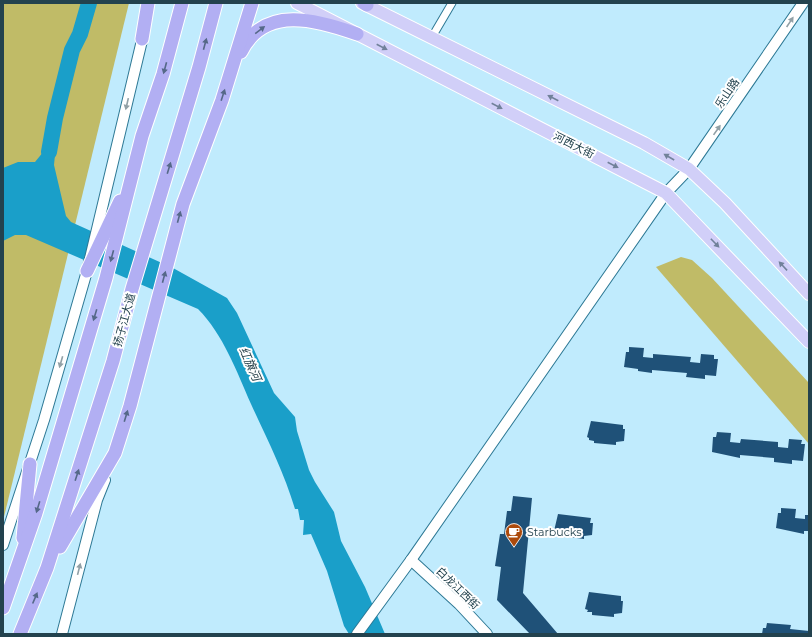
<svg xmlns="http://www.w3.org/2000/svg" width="812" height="637" font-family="Montserrat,'Noto Sans SC',sans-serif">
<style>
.green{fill:#c0bb67}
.water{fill:#1a9fc9}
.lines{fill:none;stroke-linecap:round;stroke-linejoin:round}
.river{stroke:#1a9fc9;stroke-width:16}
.building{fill:#1f5178}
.street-casing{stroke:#2e7995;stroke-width:9}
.secondary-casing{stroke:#2e7995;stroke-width:12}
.primary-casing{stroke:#fff;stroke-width:14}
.highway-casing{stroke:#fff;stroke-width:15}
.street{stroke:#fff;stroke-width:7}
.secondary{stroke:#fff;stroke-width:10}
.primary{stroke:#d1cff8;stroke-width:12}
.highway{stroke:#b2aff3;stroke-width:13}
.oneway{fill:#91a0a6}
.oneway2{fill:#556888}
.oneway3{fill:#71819a}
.labels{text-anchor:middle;stroke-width:4;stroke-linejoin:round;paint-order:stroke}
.street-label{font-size:11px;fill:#23424e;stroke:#fff}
.poi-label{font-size:11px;fill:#23424e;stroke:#fff;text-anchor:start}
.water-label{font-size:12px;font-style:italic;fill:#27414b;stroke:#fff}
</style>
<rect width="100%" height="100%" fill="#c0ebfd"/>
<g class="green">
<path d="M 3,3 L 129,3 L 3,521 Z"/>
<path d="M 681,257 L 692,260 L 712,278 L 809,383 L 809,444 L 656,267 Z"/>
</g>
<path class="water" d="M 49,130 L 57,134 L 54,165 L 66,216 L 71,222 L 173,268 L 227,298 L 237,313 L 274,393 L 295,417 L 297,431 L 309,470 L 315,482 L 334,512 L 341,541 L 365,587 L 385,634 L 349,634 L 344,626 L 327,571 L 311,534 L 303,535 L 304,520 L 300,520 L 298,509 L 295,509 C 284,472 267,439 251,404 C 237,372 223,334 198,309 L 26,235 L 15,235 L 3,241 L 3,168 L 18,162 L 35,162 L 44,151 Z"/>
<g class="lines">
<path class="river" d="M 49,152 L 55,118 L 72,50 L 80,34 L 89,3"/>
</g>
<g class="building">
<path d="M 629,347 L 644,348 L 643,357 L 653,358 L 653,354 L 691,357 L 690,362 L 700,363 L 701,354 L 714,355 L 714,359 L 718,359 L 716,376 L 705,375 L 705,379 L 686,377 L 687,373 L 652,370 L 652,373 L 638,371 L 638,369 L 624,367 L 626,352 L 629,352 Z"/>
<path d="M 591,421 L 623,425 L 623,429 L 625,429 L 624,441 L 616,442 L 616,445 L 594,443 L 594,441 L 589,440 L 589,438 L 587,437 Z"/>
<path d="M 717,432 L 731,433 L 730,442 L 740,443 L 741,439 L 778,442 L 778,447 L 788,448 L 789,439 L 802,440 L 801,444 L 805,444 L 803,461 L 792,460 L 792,464 L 774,462 L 774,458 L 740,455 L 740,458 L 712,452 L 713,437 L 716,437 Z"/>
<path d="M 513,496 L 532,498 L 523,593 L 558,634 L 530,634 L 497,600 L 501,567 L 495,566 L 500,534 L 504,534 L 507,511 L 511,511 Z"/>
<path d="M 781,508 L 796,509 L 795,518 L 805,519 L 805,515 L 809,515 L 809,531 L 804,531 L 804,534 L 776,528 L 778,513 L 781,513 Z"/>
<path d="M 558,514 L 591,518 L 590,523 L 593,523 L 592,535 L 584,536 L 584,539 L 562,536 L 562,534 L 557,534 L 557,532 L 554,531 Z"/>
<path d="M 589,592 L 621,596 L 621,601 L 623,601 L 622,613 L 614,614 L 614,617 L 592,615 L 592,612 L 587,612 L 588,610 L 585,609 Z"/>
<path d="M 767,623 L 791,625 L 790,629 L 809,631 L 809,634 L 762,634 L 763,628 L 766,628 Z"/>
</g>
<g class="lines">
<g class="street-casing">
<path id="street" d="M 432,37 L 452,3"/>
</g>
<g class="secondary-casing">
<g id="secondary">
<path d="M 3,545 L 44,420 L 87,271 L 144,32"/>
<path d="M 411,560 L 459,604 L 487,634"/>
<path d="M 62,634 L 97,500 L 105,480"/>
<path d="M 357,634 L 411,560 L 666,193 L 689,169 L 803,3"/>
</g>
</g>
<g class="primary-casing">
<g id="primary">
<path d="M 297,3 L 666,193 L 809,342"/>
<path d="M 362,3 L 644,143 L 689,169 L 725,203 L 809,294"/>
</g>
</g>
<g class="highway-casing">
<g id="highway">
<path d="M 364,3 L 367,5"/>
<path d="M 142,39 L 148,3"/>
<path d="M 241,52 C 264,4 318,20 357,34"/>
<path d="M 87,271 L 120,201"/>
<path d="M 23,538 L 30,464"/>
<path d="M 60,547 L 115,453 L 130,406 L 183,204 L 222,100 L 252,3"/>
<path d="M 3,608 L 36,513 L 106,278 L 142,136 L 163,74 L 182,3"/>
<path d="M 20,634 L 47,568 L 113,361 L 132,289 L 199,67 L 216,3"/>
</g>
</g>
<use href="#street" class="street"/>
<use href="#secondary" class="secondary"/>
<use href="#primary" class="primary"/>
<use href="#highway" class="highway"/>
</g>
<defs><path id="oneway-solid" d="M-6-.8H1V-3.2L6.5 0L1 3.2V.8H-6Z"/></defs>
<g class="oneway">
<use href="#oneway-solid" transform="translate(790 22) rotate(-56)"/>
<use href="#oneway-solid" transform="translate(127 104) rotate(103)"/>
<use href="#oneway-solid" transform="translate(717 130) rotate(-55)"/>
<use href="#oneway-solid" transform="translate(61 362) rotate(106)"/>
<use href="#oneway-solid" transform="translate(79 569) rotate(-76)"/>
</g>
<g class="oneway2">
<use href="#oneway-solid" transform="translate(260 30) rotate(-37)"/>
<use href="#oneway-solid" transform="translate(205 44) rotate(-75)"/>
<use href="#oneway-solid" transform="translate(165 68) rotate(105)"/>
<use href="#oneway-solid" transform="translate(223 95) rotate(-72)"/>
<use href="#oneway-solid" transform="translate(169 168) rotate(-73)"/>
<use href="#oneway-solid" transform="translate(179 217) rotate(-75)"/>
<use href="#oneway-solid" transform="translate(112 256) rotate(105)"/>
<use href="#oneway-solid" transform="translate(164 277) rotate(-75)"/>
<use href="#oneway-solid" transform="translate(95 315) rotate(107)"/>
<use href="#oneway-solid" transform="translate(126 416) rotate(-73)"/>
<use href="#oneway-solid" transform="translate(77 475) rotate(-72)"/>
<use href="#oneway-solid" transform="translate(38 507) rotate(107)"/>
<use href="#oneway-solid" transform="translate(35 598) rotate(-67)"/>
</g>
<g class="oneway3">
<use href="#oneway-solid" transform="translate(382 47) rotate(27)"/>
<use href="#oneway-solid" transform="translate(553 98) rotate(-153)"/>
<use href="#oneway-solid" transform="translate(497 106) rotate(27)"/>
<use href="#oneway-solid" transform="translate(669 157) rotate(-150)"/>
<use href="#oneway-solid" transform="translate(613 165) rotate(27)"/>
<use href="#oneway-solid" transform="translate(715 243) rotate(46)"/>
<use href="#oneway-solid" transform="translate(783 266) rotate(-133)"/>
</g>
<defs>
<g id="cafe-pin" transform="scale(0.9)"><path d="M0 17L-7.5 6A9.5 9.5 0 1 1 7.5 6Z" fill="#ac4a0c" stroke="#fff"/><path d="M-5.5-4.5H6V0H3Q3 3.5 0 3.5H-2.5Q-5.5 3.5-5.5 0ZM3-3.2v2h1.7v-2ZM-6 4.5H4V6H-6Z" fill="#fff"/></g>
</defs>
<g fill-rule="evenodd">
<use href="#cafe-pin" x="514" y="532"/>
</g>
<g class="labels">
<g class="street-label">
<text transform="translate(727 93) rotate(-56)" y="4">乐山路</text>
<text transform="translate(574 145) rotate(27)" y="4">河西大街</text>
<text transform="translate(124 320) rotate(-75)" y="4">扬子江大道</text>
<text transform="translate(458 588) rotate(44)" y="4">白龙江西街</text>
</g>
<g class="poi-label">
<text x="527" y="536">Starbucks</text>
</g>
<g class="water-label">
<text transform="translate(250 364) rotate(66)" y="4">红旗河</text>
</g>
</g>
<rect width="812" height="637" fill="none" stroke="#23424e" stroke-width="8"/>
</svg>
